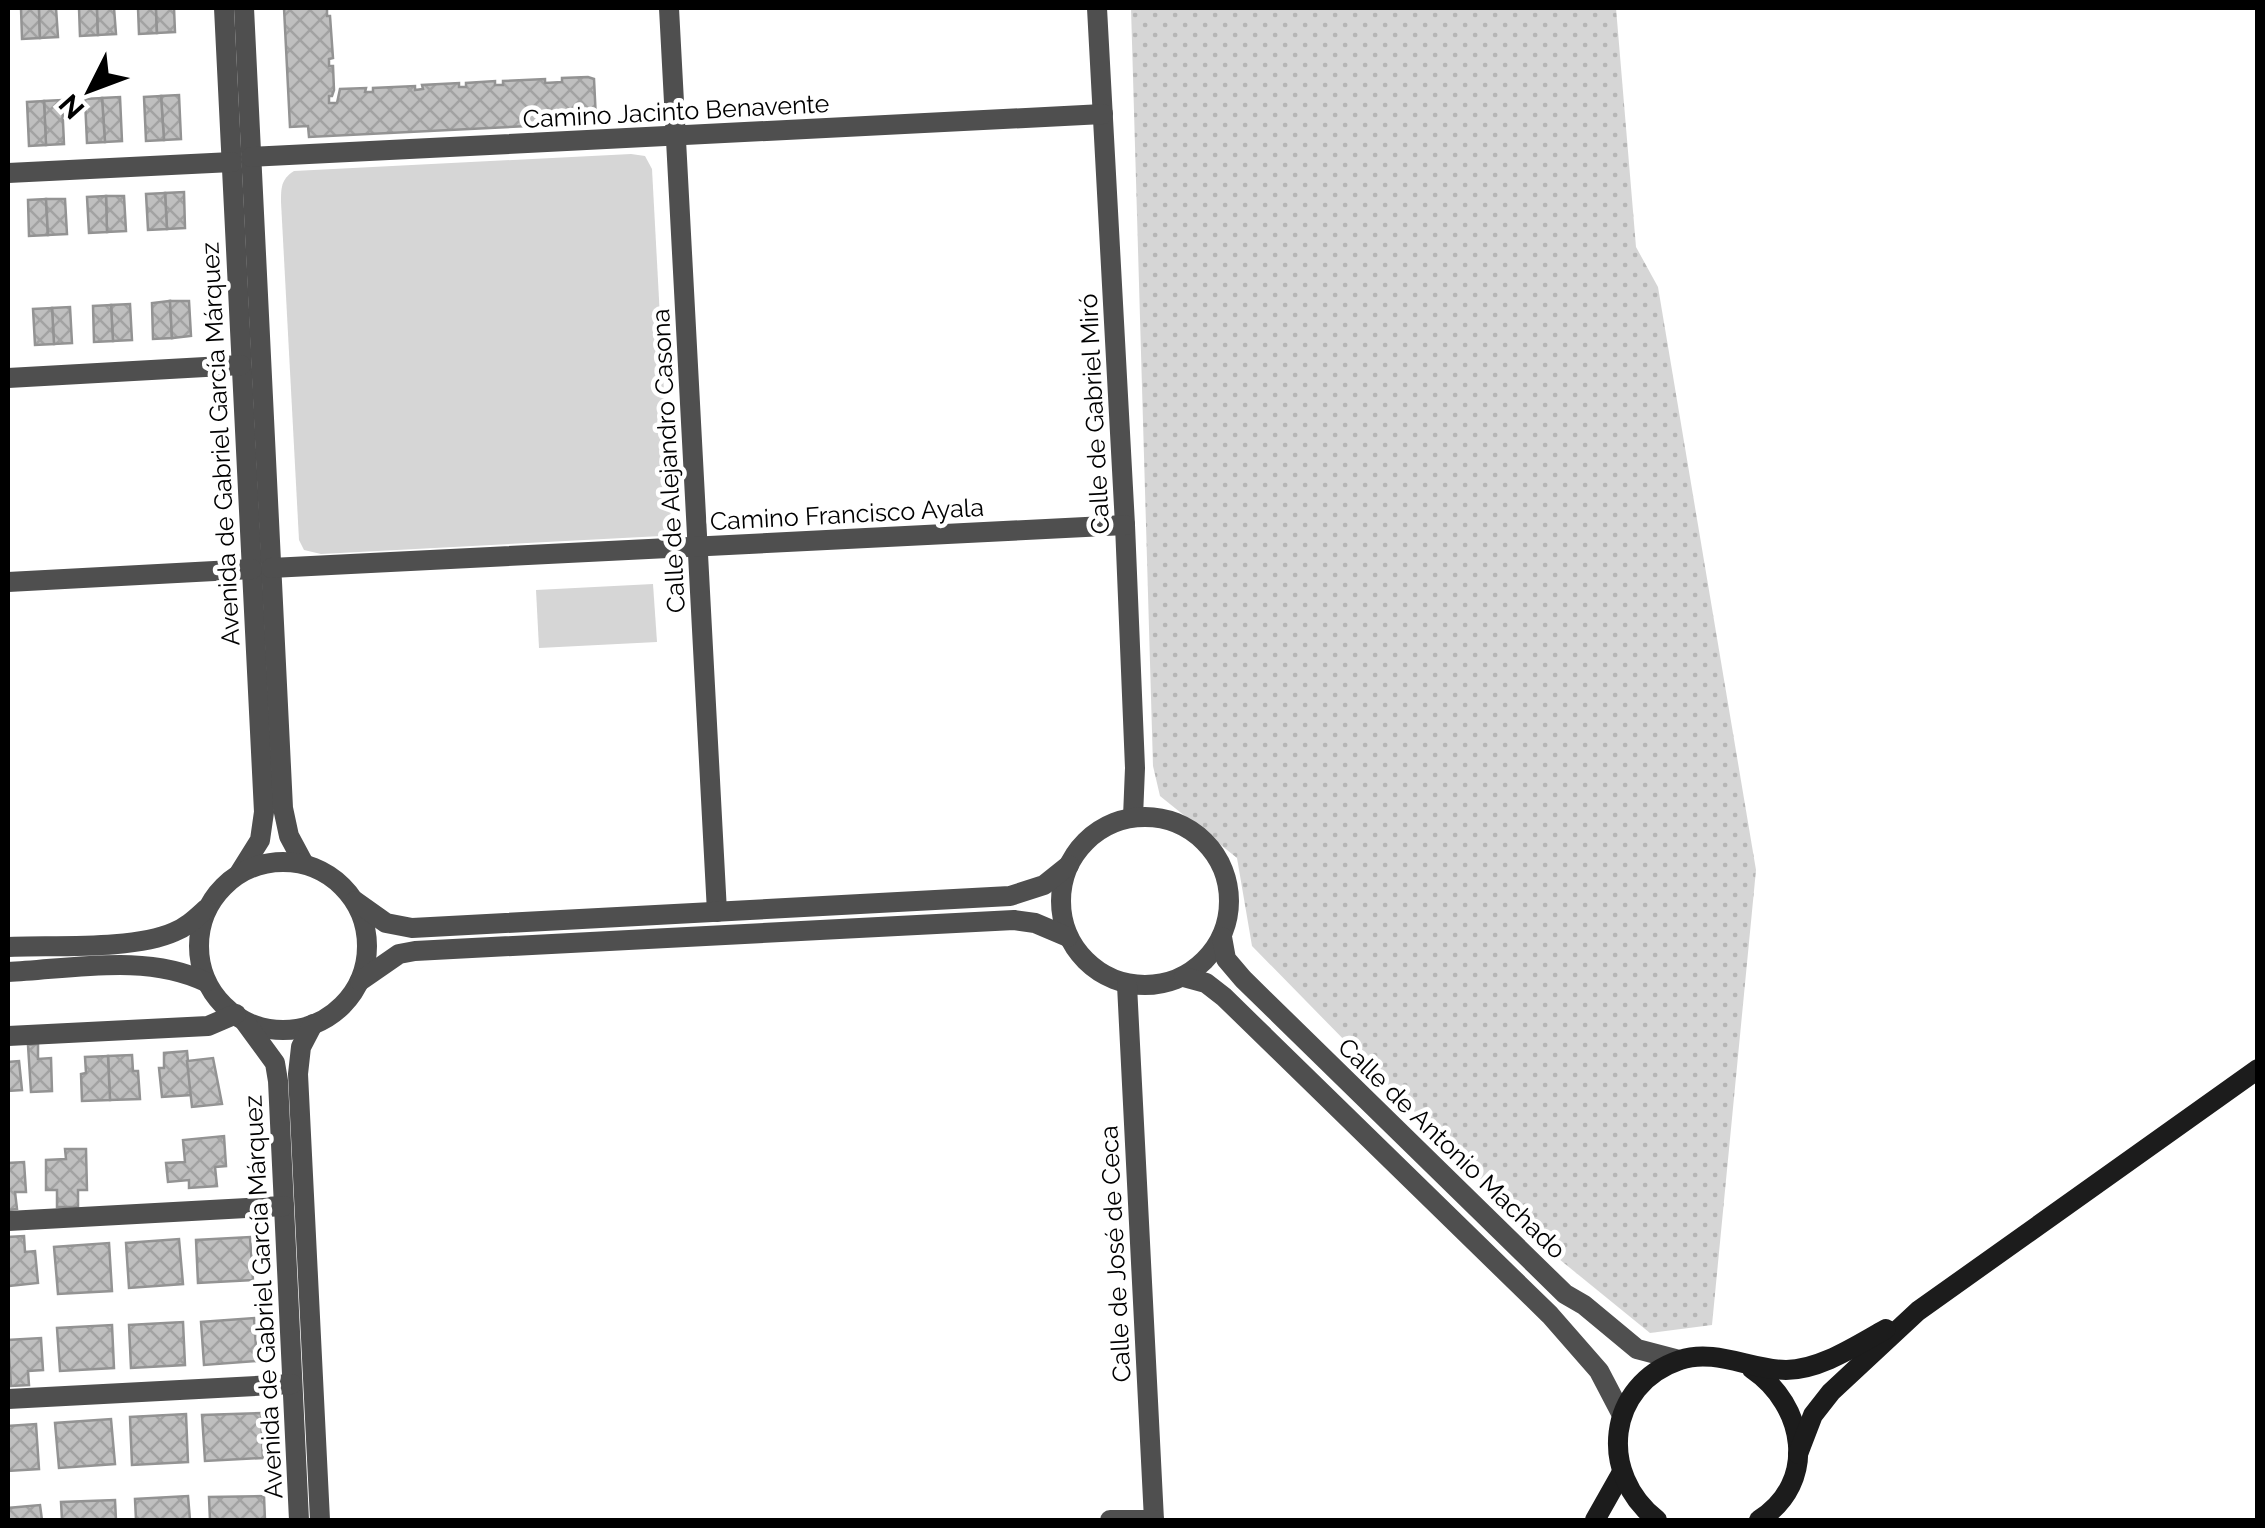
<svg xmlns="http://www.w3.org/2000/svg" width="2265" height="1528" font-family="Raleway,sans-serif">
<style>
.grass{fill:#d6d6d6}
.park{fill:url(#park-dots)}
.building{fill:url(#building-cross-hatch);stroke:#939393;stroke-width:2.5}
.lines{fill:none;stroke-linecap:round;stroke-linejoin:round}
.minor{stroke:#4f4f4f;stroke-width:20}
.secondary{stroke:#1c1c1c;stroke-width:20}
.labels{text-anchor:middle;stroke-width:9;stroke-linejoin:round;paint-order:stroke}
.street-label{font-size:25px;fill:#000;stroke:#fff}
</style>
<defs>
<pattern id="park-dots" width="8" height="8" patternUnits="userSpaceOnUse" patternTransform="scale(2.5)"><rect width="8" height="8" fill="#d6d6d6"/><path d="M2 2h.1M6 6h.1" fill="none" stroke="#b6b6b6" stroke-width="1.8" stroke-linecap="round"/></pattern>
<pattern id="building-cross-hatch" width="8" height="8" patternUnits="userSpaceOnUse" patternTransform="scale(2.5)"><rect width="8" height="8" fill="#bfbfbf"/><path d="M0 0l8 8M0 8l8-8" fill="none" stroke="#a2a2a2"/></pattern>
</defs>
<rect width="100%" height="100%" fill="#fff"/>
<g class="grass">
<path d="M 631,154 L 645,156 L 652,169 L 671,522 L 670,528 L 661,536 L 321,554 L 304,550 L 299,540 L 281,202 C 281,188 281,179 294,171 Z"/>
<path d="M 653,584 L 657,642 L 539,648 L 536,590 Z"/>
</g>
<path class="park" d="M 1131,8 L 1616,8 L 1636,247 L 1658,287 L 1756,870 L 1712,1325 L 1650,1333 L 1559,1259 L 1252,946 L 1237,858 L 1160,796 L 1153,766 Z"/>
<g class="building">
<path d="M 21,8 L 39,8 L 40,38 L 22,39 Z"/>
<path d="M 39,8 L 56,8 L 58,37 L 40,38 Z"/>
<path d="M 79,8 L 97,8 L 98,35 L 80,36 Z"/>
<path d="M 97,8 L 114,8 L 116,34 L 98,35 Z"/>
<path d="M 138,8 L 156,8 L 157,33 L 139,34 Z"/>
<path d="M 156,8 L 174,8 L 175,32 L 157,33 Z"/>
<path d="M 284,8 L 330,8 L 327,9 L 327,16 L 330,16 L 333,58 L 329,59 L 329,66 L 333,66 L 334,90 L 332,96 L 329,96 L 329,103 L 337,103 L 340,89 L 366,88 L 365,92 L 373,92 L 373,88 L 415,86 L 415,90 L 423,89 L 422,85 L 459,83 L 459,87 L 466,87 L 466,83 L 495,81 L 495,85 L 503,85 L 503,81 L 545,79 L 545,83 L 562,82 L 562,78 L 588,77 L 594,79 L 596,120 L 590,123 L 309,137 L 308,126 L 290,127 Z"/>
<path d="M 179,95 L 181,139 L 164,140 L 161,96 Z"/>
<path d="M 161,96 L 164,140 L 146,141 L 144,97 Z"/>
<path d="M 120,97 L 122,141 L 105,142 L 102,98 Z"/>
<path d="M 102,98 L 105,142 L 87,143 L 85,99 Z"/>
<path d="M 62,100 L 64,144 L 46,145 L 44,101 Z"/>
<path d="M 44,101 L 46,145 L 29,146 L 27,102 Z"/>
<path d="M 184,192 L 185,228 L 167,229 L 165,193 Z"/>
<path d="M 165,193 L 167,229 L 148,230 L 146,194 Z"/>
<path d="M 106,196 L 124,196 L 126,231 L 107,232 Z"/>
<path d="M 106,196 L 107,232 L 89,233 L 87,197 Z"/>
<path d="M 46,199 L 48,235 L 29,236 L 28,200 Z"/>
<path d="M 46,199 L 65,199 L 67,234 L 48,235 Z"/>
<path d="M 170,301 L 172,338 L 153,339 L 152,303 Z"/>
<path d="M 170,301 L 189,301 L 191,336 L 172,338 Z"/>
<path d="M 130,304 L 132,340 L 113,341 L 111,305 Z"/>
<path d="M 111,305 L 113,341 L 94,342 L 93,306 Z"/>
<path d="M 70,307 L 72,343 L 54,344 L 52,308 Z"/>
<path d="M 52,308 L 54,344 L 35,345 L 33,309 Z"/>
<path d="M 38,1044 L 38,1059 L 51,1058 L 52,1091 L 31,1092 L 28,1045 Z"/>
<path d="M 187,1051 L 191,1095 L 162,1097 L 159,1068 L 164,1068 L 164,1053 Z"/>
<path d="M 132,1055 L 133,1071 L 138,1071 L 140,1099 L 110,1100 L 108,1056 Z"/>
<path d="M 108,1056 L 110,1100 L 82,1101 L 81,1074 L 86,1073 L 85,1057 Z"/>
<path d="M 213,1058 L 222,1104 L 192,1107 L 187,1061 Z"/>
<path d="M 19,1061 L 22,1090 L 8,1091 L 8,1062 Z"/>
<path d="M 224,1136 L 226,1166 L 215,1167 L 217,1186 L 189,1188 L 189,1180 L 168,1182 L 166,1163 L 185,1162 L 183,1140 Z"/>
<path d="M 65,1149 L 86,1149 L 87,1190 L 78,1190 L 78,1207 L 57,1207 L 57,1190 L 46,1190 L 46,1160 L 66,1159 Z"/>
<path d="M 24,1162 L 26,1192 L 15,1192 L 17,1209 L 8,1210 L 8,1163 Z"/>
<path d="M 24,1236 L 25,1252 L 35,1251 L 38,1283 L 8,1286 L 8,1237 Z"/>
<path d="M 250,1237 L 253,1280 L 198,1283 L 196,1240 Z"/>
<path d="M 179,1239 L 183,1284 L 129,1288 L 126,1243 Z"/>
<path d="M 109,1243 L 112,1291 L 58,1294 L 54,1247 Z"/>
<path d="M 254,1318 L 257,1361 L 204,1365 L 201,1322 Z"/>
<path d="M 183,1322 L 185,1365 L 131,1368 L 129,1325 Z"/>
<path d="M 112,1325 L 114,1368 L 60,1371 L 57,1328 Z"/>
<path d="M 41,1338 L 43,1370 L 28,1371 L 29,1385 L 11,1386 L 8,1340 Z"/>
<path d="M 261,1413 L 263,1458 L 205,1461 L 202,1415 Z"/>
<path d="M 186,1414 L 188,1462 L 132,1465 L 130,1417 Z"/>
<path d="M 111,1419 L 115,1464 L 59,1468 L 55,1423 Z"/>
<path d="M 36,1424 L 39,1469 L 8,1471 L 8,1426 Z"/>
<path d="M 188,1496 L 190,1520 L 136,1520 L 135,1499 Z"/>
<path d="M 264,1496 L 265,1520 L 210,1520 L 209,1497 Z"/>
<path d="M 115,1500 L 116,1520 L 62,1520 L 61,1502 Z"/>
<path d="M 40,1505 L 42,1520 L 8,1520 L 8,1508 Z"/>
</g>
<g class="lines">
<g class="minor">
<path d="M 224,8 L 264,812 L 260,840 L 240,872"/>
<path d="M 244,8 L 283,808 L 289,836 L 304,864"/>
<path d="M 669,8 L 717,912"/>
<path d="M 1097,8 L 1125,525 L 1135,768 L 1133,817"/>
<path d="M 251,157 L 1103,114"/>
<path d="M 8,173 L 232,162"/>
<path d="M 8,378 L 241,365"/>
<path d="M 271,568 L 1125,525"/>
<path d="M 8,582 L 252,569"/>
<circle cx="1145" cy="901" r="84"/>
<circle cx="283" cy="946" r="84"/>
<path d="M 355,901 L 386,923 L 412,928 L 1010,896 L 1044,885 L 1069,865"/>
<path d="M 1222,937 L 1226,959 L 1243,979 L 1565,1294 L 1584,1305 L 1637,1349 L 1679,1360"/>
<path d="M 8,947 C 53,945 134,950 174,932 C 187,927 196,918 206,909"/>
<path d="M 8,972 C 72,969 146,953 206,982"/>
<path d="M 1184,977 L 1206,983 L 1224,997 L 1550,1315 L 1599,1371 L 1622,1415"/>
<path d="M 360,981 L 399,954 L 415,951 L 1014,920 L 1035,923 L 1068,937"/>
<path d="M 1127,985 L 1154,1520"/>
<path d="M 245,1022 L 275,1063 L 278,1081 L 299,1520"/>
<path d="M 313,1024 L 301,1047 L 298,1074 L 320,1520"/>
<path d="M 8,1036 L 208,1026 L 236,1014"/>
<path d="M 8,1221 L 284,1206"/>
<path d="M 8,1399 L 292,1384"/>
<path d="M 1110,1520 L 1154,1520"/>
</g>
<g class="secondary">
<path d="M 1752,1369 C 1805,1405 1819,1482 1759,1520"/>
<path d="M 1798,1454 L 1813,1415 L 1831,1392 L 1918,1311 L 2258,1069"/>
<path d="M 1595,1520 L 1621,1474"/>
<path d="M 1657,1520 C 1598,1474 1606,1385 1680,1360 C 1715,1348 1751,1370 1786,1370 C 1820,1370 1857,1345 1886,1329"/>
</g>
</g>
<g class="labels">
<g class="street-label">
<text transform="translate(676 111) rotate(-3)" y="9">Camino Jacinto Benavente</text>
<text transform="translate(1094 414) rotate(-93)" y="9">Calle de Gabriel Miró</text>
<text transform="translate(220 444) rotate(-93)" y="9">Avenida de Gabriel García Márquez</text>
<text transform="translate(668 461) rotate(-93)" y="9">Calle de Alejandro Casona</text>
<text transform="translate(847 514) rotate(-3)" y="9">Camino Francisco Ayala</text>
<text transform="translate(1452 1148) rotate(44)" y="9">Calle de Antonio Machado</text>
<text transform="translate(1115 1254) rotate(-93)" y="9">Calle de José de Ceca</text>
<text transform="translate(263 1297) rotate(-93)" y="9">Avenida de Gabriel García Márquez</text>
</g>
</g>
<rect width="2265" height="1528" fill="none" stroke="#000000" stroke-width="20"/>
<g transform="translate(90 90) rotate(228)" stroke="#ffffff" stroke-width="8" paint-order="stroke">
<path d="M0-8L18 38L0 25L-18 38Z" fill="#000000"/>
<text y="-15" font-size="28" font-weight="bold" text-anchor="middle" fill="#000000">N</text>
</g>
</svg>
